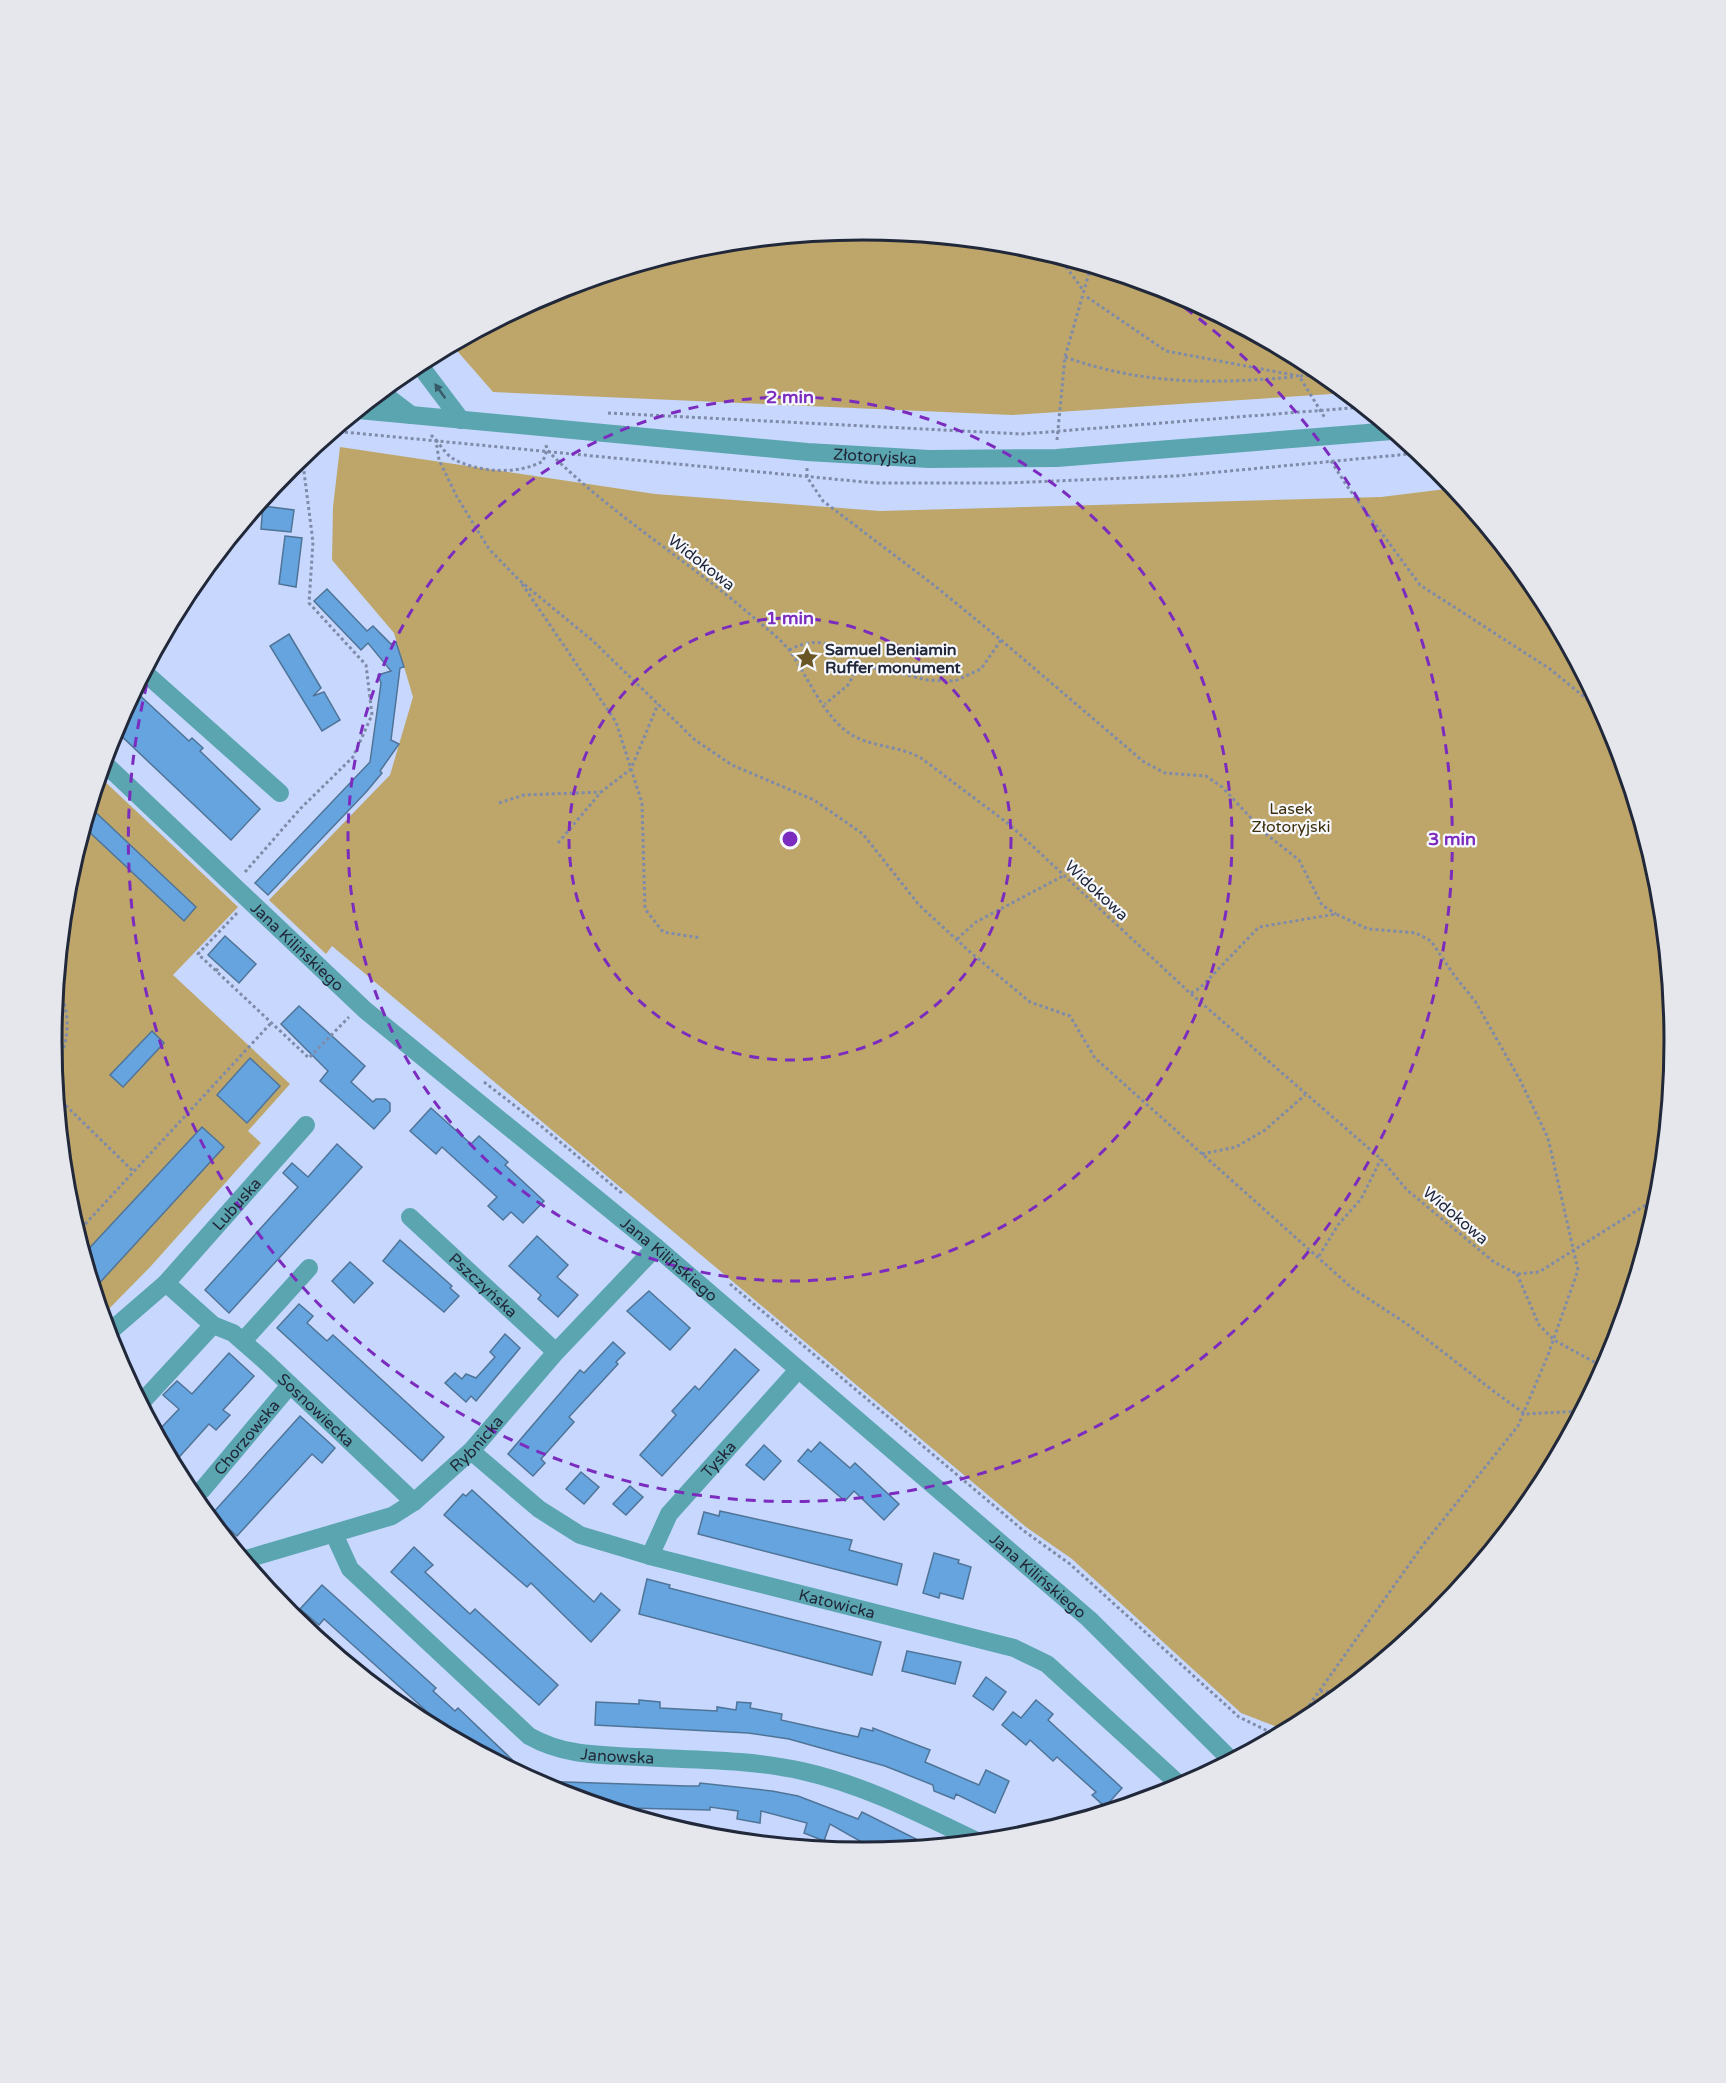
<svg xmlns="http://www.w3.org/2000/svg" width="1726" height="2083" font-family="'Varela Round',sans-serif">
<style>
.green{fill:#bea66a}
.building{fill:#66a4df;stroke:#4f7498;stroke-width:1.5}
.lines{fill:none;stroke-linecap:round;stroke-linejoin:round}
.path{stroke:#7f8ba9;stroke-width:3;stroke-dasharray:3 3;stroke-linecap:butt}
.minor{stroke:#5ba5b0;stroke-width:18}
.oneway{fill:#385a69}
.ring{fill:none;stroke:#7b2cbf;stroke-width:3;stroke-dasharray:10 8}
.labels{text-anchor:middle;stroke-width:4.5;stroke-linejoin:round;paint-order:stroke}
.street-label{font-size:16px;fill:#21283a;stroke:#f6f8fd}
.poi-label{font-size:16px;font-weight:bold;fill:#21283a;stroke:#f6f8fd;text-anchor:start}
.park-label{font-size:16px;fill:#3e300c;stroke:#f6f8fd}
.rim{fill:none;stroke:#21283a;stroke-width:3}
.centre{fill:#7b2cbf;stroke:#f6f8fd;stroke-width:3}
.ring-label{font-size:18px;text-anchor:middle;font-weight:bold;fill:#7b2cbf;stroke:#f6f8fd;stroke-width:4.5;stroke-linejoin:round;paint-order:stroke}
</style>
<rect width="100%" height="100%" fill="#c7d7fd"/>
<g class="green">
<path d="M 863,230 L 1022,245 L 1174,291 L 1314,367 L 1347,393 L 1012,415 L 493,392 L 452,345 L 553,291 L 705,245 Z"/>
<path d="M 340,447 L 655,494 L 880,511 L 1381,497 L 1454,488 L 1538,591 L 1613,731 L 1659,883 L 1675,1042 L 1659,1200 L 1613,1353 L 1538,1493 L 1437,1616 L 1314,1717 L 1250,1751 L 1244,1746 L 1280,1728 L 1241,1713 L 1072,1559 L 1026,1527 L 332,946 L 326,954 L 269,900 L 390,775 L 413,697 L 394,633 L 332,560 L 333,507 Z"/>
<path d="M 99,776 L 238,907 L 173,975 L 290,1084 L 248,1131 L 261,1143 L 151,1266 L 102,1316 L 67,1200 L 51,1041 L 67,883 Z"/>
</g>
<g class="building">
<path d="M 263,506 L 294,510 L 291,532 L 261,529 Z"/>
<path d="M 285,536 L 302,538 L 296,587 L 279,584 Z"/>
<path d="M 327,589 L 367,631 L 373,626 L 391,644 L 396,642 L 404,667 L 400,668 L 391,740 L 399,744 L 380,771 L 382,773 L 367,791 L 268,895 L 255,883 L 370,762 L 381,683 L 378,675 L 391,671 L 368,643 L 361,650 L 314,601 Z"/>
<path d="M 289,634 L 321,688 L 313,696 L 324,692 L 340,720 L 322,731 L 270,646 Z"/>
<path d="M 134,690 L 189,741 L 192,738 L 203,748 L 200,751 L 260,809 L 231,840 L 114,729 Z"/>
<path d="M 90,807 L 196,907 L 184,921 L 84,827 Z"/>
<path d="M 225,936 L 256,964 L 239,983 L 208,955 Z"/>
<path d="M 299,1006 L 365,1066 L 351,1082 L 373,1102 L 376,1099 L 385,1099 L 390,1103 L 390,1111 L 374,1129 L 320,1081 L 328,1071 L 281,1024 Z"/>
<path d="M 152,1031 L 164,1043 L 123,1087 L 110,1075 Z"/>
<path d="M 250,1058 L 280,1086 L 247,1123 L 217,1095 Z"/>
<path d="M 431,1108 L 471,1144 L 479,1136 L 508,1162 L 505,1165 L 544,1201 L 523,1223 L 511,1212 L 503,1220 L 488,1206 L 497,1197 L 442,1147 L 436,1154 L 410,1131 Z"/>
<path d="M 202,1127 L 224,1147 L 94,1289 L 83,1255 Z"/>
<path d="M 337,1144 L 362,1167 L 229,1313 L 205,1290 L 298,1187 L 283,1173 L 292,1163 L 308,1177 Z"/>
<path d="M 537,1236 L 568,1265 L 557,1277 L 578,1295 L 558,1317 L 538,1299 L 541,1295 L 509,1266 Z"/>
<path d="M 400,1240 L 452,1286 L 450,1288 L 459,1296 L 444,1312 L 383,1261 Z"/>
<path d="M 350,1262 L 373,1283 L 354,1303 L 332,1281 Z"/>
<path d="M 649,1291 L 690,1328 L 670,1350 L 627,1311 Z"/>
<path d="M 299,1304 L 313,1316 L 307,1323 L 327,1341 L 333,1335 L 444,1437 L 422,1461 L 277,1328 Z"/>
<path d="M 505,1334 L 520,1348 L 476,1401 L 471,1396 L 466,1402 L 445,1383 L 455,1373 L 462,1379 L 466,1374 L 476,1378 L 495,1357 L 490,1352 Z"/>
<path d="M 613,1342 L 625,1353 L 616,1362 L 618,1364 L 569,1417 L 574,1422 L 541,1459 L 545,1463 L 533,1476 L 508,1454 L 580,1370 L 584,1373 Z"/>
<path d="M 735,1349 L 759,1370 L 662,1476 L 640,1455 L 676,1415 L 672,1411 L 683,1399 L 695,1386 L 699,1390 Z"/>
<path d="M 229,1353 L 254,1376 L 223,1410 L 230,1415 L 216,1430 L 209,1424 L 173,1464 L 156,1433 L 179,1409 L 163,1395 L 177,1381 L 192,1394 Z"/>
<path d="M 300,1416 L 335,1448 L 322,1463 L 312,1454 L 237,1536 L 212,1514 Z"/>
<path d="M 820,1442 L 850,1468 L 855,1463 L 899,1504 L 884,1520 L 854,1491 L 845,1501 L 798,1461 L 808,1449 L 811,1452 Z"/>
<path d="M 764,1445 L 781,1461 L 764,1480 L 746,1465 Z"/>
<path d="M 581,1472 L 599,1487 L 584,1504 L 566,1489 Z"/>
<path d="M 630,1486 L 643,1497 L 626,1515 L 613,1504 Z"/>
<path d="M 472,1490 L 594,1602 L 601,1593 L 620,1610 L 591,1642 L 531,1583 L 527,1587 L 444,1515 L 463,1494 L 466,1496 Z"/>
<path d="M 720,1511 L 852,1540 L 849,1550 L 902,1564 L 897,1585 L 698,1534 L 704,1512 L 719,1516 Z"/>
<path d="M 414,1547 L 433,1565 L 425,1572 L 470,1614 L 475,1609 L 558,1685 L 539,1705 L 391,1572 Z"/>
<path d="M 934,1553 L 959,1560 L 958,1563 L 971,1567 L 963,1599 L 940,1593 L 939,1598 L 923,1593 Z"/>
<path d="M 647,1579 L 670,1585 L 669,1588 L 881,1642 L 872,1675 L 639,1614 Z"/>
<path d="M 322,1585 L 436,1688 L 433,1691 L 455,1711 L 458,1708 L 524,1771 L 522,1775 L 425,1724 L 432,1716 L 324,1619 L 319,1625 L 300,1609 Z"/>
<path d="M 907,1651 L 961,1662 L 955,1684 L 902,1671 Z"/>
<path d="M 986,1677 L 1006,1692 L 993,1710 L 973,1696 Z"/>
<path d="M 639,1700 L 660,1702 L 660,1708 L 717,1711 L 717,1707 L 736,1710 L 737,1702 L 751,1703 L 750,1708 L 782,1714 L 781,1720 L 858,1737 L 861,1728 L 873,1731 L 873,1728 L 930,1750 L 925,1762 L 979,1785 L 986,1770 L 1009,1781 L 995,1813 L 956,1794 L 954,1799 L 934,1791 L 933,1785 L 885,1766 L 789,1739 L 748,1733 L 595,1725 L 596,1702 L 639,1704 Z"/>
<path d="M 1036,1700 L 1053,1714 L 1048,1720 L 1122,1788 L 1105,1807 L 1092,1795 L 1096,1792 L 1057,1757 L 1053,1761 L 1030,1740 L 1026,1745 L 1002,1725 L 1013,1712 L 1021,1718 Z"/>
<path d="M 535,1781 L 687,1786 L 699,1786 L 700,1783 L 772,1791 L 798,1796 L 858,1819 L 862,1812 L 932,1847 L 868,1853 L 857,1847 L 860,1841 L 830,1824 L 824,1841 L 804,1833 L 807,1823 L 761,1811 L 760,1823 L 737,1819 L 738,1811 L 710,1807 L 710,1810 L 629,1808 L 628,1815 L 552,1792 Z"/>
</g>
<g class="lines">
<g class="path">
<path d="M 1059,257 L 1083,290"/>
<path d="M 1087,297 L 1166,351 L 1299,376 L 1325,418"/>
<path d="M 1065,357 C 1144,385 1211,384 1293,377"/>
<path d="M 1300,376 L 1323,374"/>
<path d="M 608,413 L 1022,434 L 1364,407"/>
<path d="M 333,431 L 875,483 L 1006,483 L 1176,476 L 1420,453"/>
<path d="M 431,435 L 436,440 L 439,460 L 457,497 L 489,549 L 519,580 L 593,641 L 695,740 L 732,765 L 814,800 L 863,834 L 919,905 L 970,952 L 1030,1002 L 1070,1016 L 1095,1058 L 1352,1288 L 1407,1324 L 1496,1393 L 1525,1414 L 1582,1411"/>
<path d="M 436,440 C 441,446 446,454 452,458 C 477,473 519,475 543,461 L 547,450"/>
<path d="M 1057,440 L 1065,357 L 1091,266"/>
<path d="M 546,445 L 547,450 C 611,515 691,562 760,623 C 770,631 782,641 790,651 C 808,677 824,718 852,735 C 872,747 900,746 921,758 L 1010,825 L 1190,993 L 1381,1159 L 1407,1190 L 1494,1262 L 1517,1274 L 1539,1272 L 1660,1196"/>
<path d="M 1331,461 L 1347,486 L 1420,585 L 1550,669 L 1604,713"/>
<path d="M 807,468 L 807,477 L 823,501 L 935,586 L 1001,640 L 981,669 L 955,681 L 927,680 L 878,668 L 857,669 L 848,685 L 825,704"/>
<path d="M 522,584 L 616,722 L 642,803 L 645,909 L 663,932 L 701,938"/>
<path d="M 1001,640 L 1144,762 L 1165,773 L 1206,776 L 1222,787 L 1266,834 L 1299,860 L 1322,905 L 1336,914"/>
<path d="M 789,650 C 817,635 840,643 857,669"/>
<path d="M 499,803 L 524,795 L 601,792"/>
<path d="M 558,843 L 601,792 L 631,769 L 658,704"/>
<path d="M 245,872 L 301,808 L 353,757 L 372,715 L 366,665 L 309,603 L 313,542 L 302,456"/>
<path d="M 237,913 L 198,954 L 309,1058 L 349,1017"/>
<path d="M 957,939 L 976,922 L 1063,876"/>
<path d="M 216,971 L 220,966"/>
<path d="M 1191,993 L 1200,988 L 1259,927 L 1336,914 L 1368,929 L 1416,933 L 1431,941 L 1454,975 L 1475,1001 L 1520,1080 L 1548,1138 L 1578,1270 L 1548,1355 L 1518,1426 L 1423,1545 L 1293,1728"/>
<path d="M 54,1070 C 69,1046 73,1011 56,987"/>
<path d="M 484,1082 L 541,1126 L 624,1195"/>
<path d="M 57,1097 L 134,1172"/>
<path d="M 1202,1154 L 1236,1147 L 1265,1130 L 1305,1095"/>
<path d="M 77,1233 L 271,1023"/>
<path d="M 1319,1256 L 1338,1225 L 1361,1199 L 1381,1159"/>
<path d="M 1517,1274 L 1539,1325 L 1554,1340 L 1605,1368"/>
<path d="M 730,1284 L 1024,1531 L 1070,1564 L 1239,1717 L 1278,1736"/>
<path d="M 1320,1691 L 1342,1694"/>
</g>
<g class="minor">
<path d="M 418,363 L 461,420"/>
<path d="M 381,392 L 411,415"/>
<path id="s1" d="M 358,410 L 807,452 L 929,459 L 1057,458 L 1392,431"/>
<path d="M 144,672 L 280,793"/>
<path id="s2" d="M 103,762 L 365,1010 L 656,1247 L 1089,1619 L 1232,1761"/>
<path id="s3" d="M 410,1217 L 556,1352"/>
<path id="s4" d="M 166,1283 L 213,1325 L 233,1333 L 265,1361 L 414,1502"/>
<path id="s5" d="M 107,1334 L 166,1283 L 306,1125"/>
<path d="M 243,1341 L 309,1268"/>
<path d="M 140,1404 L 213,1325"/>
<path id="s6" d="M 471,1451 L 539,1509 L 580,1535 L 650,1556 L 1014,1648 L 1047,1664 L 1182,1787"/>
<path id="s7" d="M 202,1490 L 290,1385"/>
<path id="s8" d="M 334,1534 L 350,1569 L 529,1736 C 564,1756 600,1755 639,1757 C 693,1760 749,1759 802,1771 C 865,1785 922,1815 979,1842"/>
<path id="s9" d="M 650,1556 L 669,1514 L 798,1370"/>
<path id="s10" d="M 243,1560 L 392,1516 L 414,1502 L 471,1451 L 556,1352 L 656,1247"/>
</g>
</g>
<defs><path id="oneway-solid" d="M-6-.8H1V-3.2L6.5 0L1 3.2V.8H-6Z" transform="scale(1.5)"/></defs>
<use class="oneway" href="#oneway-solid" transform="translate(440 391) rotate(-126)"/>
<g class="ring">
<circle cx="790" cy="839" r="221"/>
<circle cx="790" cy="839" r="442"/>
<path d="M1155 287A662 662 0 1 1 154 657"/>
</g>
<defs>
<g id="sight-bare" transform="scale(1.8)"><path d="M0-6L1.8-2.2L6-1.7L2.9 1.2L3.7 5.4L0 3.3L-3.7 5.4L-2.9 1.2L-6-1.7L-1.8-2.2Z" fill="#695624" stroke="#f6f8fd" stroke-width="2.5" paint-order="stroke"/></g>
</defs>
<g fill-rule="evenodd">
<use href="#sight-bare" x="807" y="658"/>
</g>
<g class="labels">
<g class="street-label">
<text dy="6" stroke="none"><textPath href="#s1" startOffset="519">Złotoryjska</textPath></text>
<text transform="translate(702 562) rotate(38)" y="6">Widokowa</text>
<text transform="translate(1097 890) rotate(43)" y="6">Widokowa</text>
<text dy="6" stroke="none"><textPath href="#s2" startOffset="268">Jana Kilińskiego</textPath></text>
<text dy="6" stroke="none"><textPath href="#s5" startOffset="184">Lubuska</textPath></text>
<text transform="translate(1456 1215) rotate(40)" y="6">Widokowa</text>
<text dy="6" stroke="none"><textPath href="#s2" startOffset="754">Jana Kilińskiego</textPath></text>
<text dy="6" stroke="none"><textPath href="#s3" startOffset="100">Pszczyńska</textPath></text>
<text dy="6" stroke="none"><textPath href="#s4" startOffset="198">Sosnowiecka</textPath></text>
<text dy="6" stroke="none"><textPath href="#s7" startOffset="69">Chorzowska</textPath></text>
<text dy="6" stroke="none"><textPath href="#s10" startOffset="267">Rybnicka</textPath></text>
<text dy="6" stroke="none"><textPath href="#s9" startOffset="120">Tyska</textPath></text>
<text dy="6" stroke="none"><textPath href="#s2" startOffset="1240">Jana Kilińskiego</textPath></text>
<text dy="6" stroke="none"><textPath href="#s6" startOffset="404">Katowicka</textPath></text>
<text dy="6" stroke="none"><textPath href="#s8" startOffset="375">Janowska</textPath></text>
</g>
<g class="poi-label">
<text x="825" y="655">Samuel Beniamin<tspan x="825" dy="18">Ruffer monument</tspan></text>
</g>
<g class="park-label">
<text x="1291" y="814">Lasek<tspan x="1291" dy="18">Złotoryjski</tspan></text>
</g>
</g>
<path d="M0 0H1726V2083H0ZM62 1041a801 801 0 1 1 1602 0a801 801 0 1 1-1602 0Z" fill="#e5e7ed" fill-rule="evenodd"/>
<path class="rim" d="M62 1041a801 801 0 1 1 1602 0a801 801 0 1 1-1602 0Z"/>
<circle cx="790" cy="839" r="9" class="centre"/>
<g class="ring-label">
<text x="790" y="403">2 min</text>
<text x="790" y="624">1 min</text>
<text x="1452" y="845">3 min</text>
</g>
</svg>
